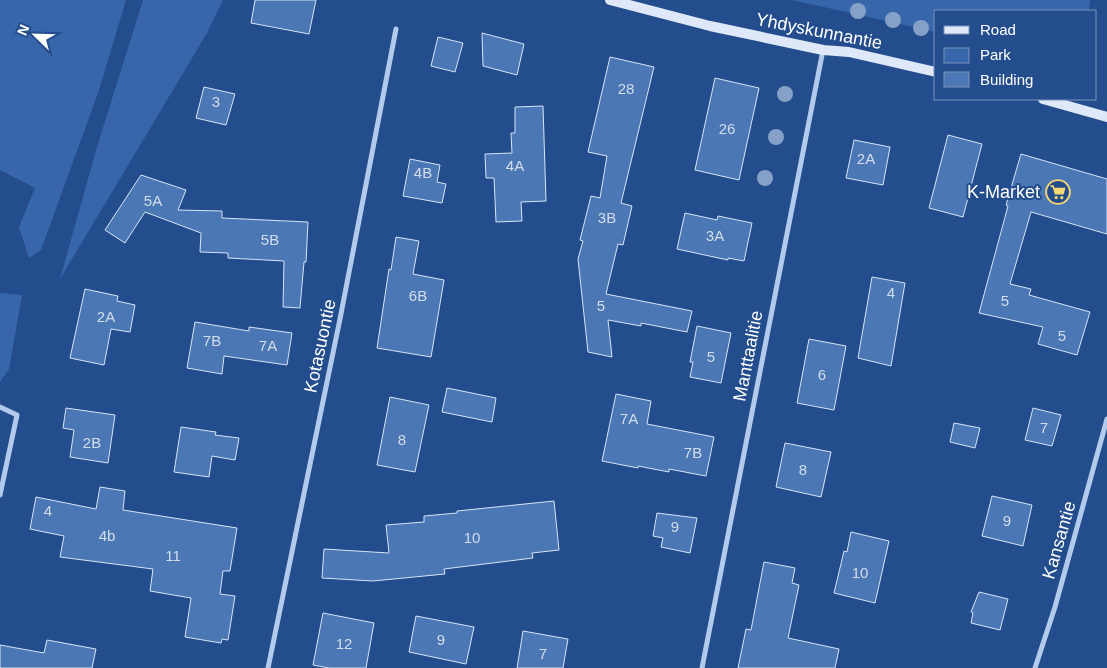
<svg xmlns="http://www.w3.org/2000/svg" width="1107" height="668" font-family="Arial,sans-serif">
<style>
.green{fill:#3767aa}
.building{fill:#4b77b4;stroke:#d7e5f8}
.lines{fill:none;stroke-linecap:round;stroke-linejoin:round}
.minor{stroke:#b2caeb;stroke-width:5}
.secondary{stroke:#dee8f9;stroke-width:10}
.tree{fill:#86a1c8}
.labels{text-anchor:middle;stroke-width:4;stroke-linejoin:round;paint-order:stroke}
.number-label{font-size:15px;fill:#d2ddec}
.street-label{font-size:18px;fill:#fff;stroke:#234d8d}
.poi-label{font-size:18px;fill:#fff;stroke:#234d8d;text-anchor:end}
</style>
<rect width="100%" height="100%" fill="#234d8d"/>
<g class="green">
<path d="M 0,0 L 126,0 L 98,93 L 41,250 L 29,258 L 19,227 L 35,188 L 0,170 Z"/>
<path d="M 143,0 L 223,0 L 207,33 L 60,279 L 97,147 Z"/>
<path d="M 792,0 L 1090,0 L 1089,11 L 936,11 L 936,32 Z"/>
<path d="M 0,293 L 22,295 L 9,369 L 0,382 Z"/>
</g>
<g class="building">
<path d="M 255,0 L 316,0 L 309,34 L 251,23 Z"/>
<path d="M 482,33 L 524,44 L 517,75 L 483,66 Z"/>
<path d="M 438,37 L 463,43 L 455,72 L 431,66 Z"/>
<path d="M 610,57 L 654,67 L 621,203 L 632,206 L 623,245 L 618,244 L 606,294 L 692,311 L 687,332 L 641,323 L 641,326 L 608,320 L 612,357 L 588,352 L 578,259 L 583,241 L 580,240 L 591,196 L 600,198 L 607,156 L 588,152 Z"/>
<path d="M 715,78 L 759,88 L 739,180 L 695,170 Z"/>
<path d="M 204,87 L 235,94 L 226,125 L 196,118 Z"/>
<path d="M 543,106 L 546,201 L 521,202 L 522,221 L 496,222 L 494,178 L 486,178 L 485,154 L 512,153 L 511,133 L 515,133 L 515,107 Z"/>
<path d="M 948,135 L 982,144 L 963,217 L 929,208 Z"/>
<path d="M 854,140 L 890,147 L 883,185 L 846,178 Z"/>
<path d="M 1021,154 L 1107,179 L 1107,234 L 1031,212 L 1010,284 L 1031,289 L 1029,295 L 1090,312 L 1077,355 L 1038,344 L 1043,327 L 979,313 L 1008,206 L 1006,205 Z"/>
<path d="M 410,159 L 440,165 L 437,182 L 446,184 L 442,203 L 403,196 Z"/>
<path d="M 141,175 L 186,190 L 178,210 L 222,211 L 222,218 L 308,222 L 306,262 L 304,262 L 300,308 L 283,307 L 284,261 L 228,258 L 228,253 L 200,252 L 201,233 L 145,212 L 125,243 L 105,230 Z"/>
<path d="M 685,213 L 717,220 L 718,216 L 752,223 L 744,261 L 728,258 L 728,260 L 677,249 Z"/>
<path d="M 396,237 L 419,241 L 413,274 L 444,280 L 431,357 L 377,348 L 389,269 L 391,270 Z"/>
<path d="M 872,277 L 905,283 L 891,366 L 858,358 Z"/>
<path d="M 85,289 L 118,296 L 117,301 L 135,305 L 130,332 L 111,329 L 104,365 L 70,358 Z"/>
<path d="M 195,322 L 249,331 L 249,327 L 292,333 L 287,365 L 224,356 L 222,374 L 187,368 Z"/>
<path d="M 697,326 L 731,333 L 721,383 L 690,377 L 693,362 L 690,362 Z"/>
<path d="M 809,339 L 846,346 L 834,410 L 797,403 Z"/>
<path d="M 447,388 L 496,398 L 492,422 L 442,412 Z"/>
<path d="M 616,394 L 651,401 L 647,424 L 714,437 L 706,476 L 669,469 L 669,472 L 638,466 L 638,468 L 602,461 Z"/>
<path d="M 390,397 L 429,405 L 415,472 L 377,465 Z"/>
<path d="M 66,408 L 115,415 L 108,463 L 70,457 L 74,430 L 63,428 Z"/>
<path d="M 1033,408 L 1061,415 L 1052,446 L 1025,440 Z"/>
<path d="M 954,423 L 980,428 L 975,448 L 950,442 Z"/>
<path d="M 181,427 L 216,432 L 215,435 L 239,438 L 235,460 L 212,456 L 209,477 L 174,472 Z"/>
<path d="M 785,443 L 831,452 L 821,497 L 776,487 Z"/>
<path d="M 100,487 L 125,491 L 123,510 L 237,528 L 230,571 L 223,571 L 220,594 L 235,596 L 228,640 L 222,639 L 221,643 L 185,637 L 191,598 L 150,591 L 153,569 L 60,557 L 64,536 L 30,529 L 36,497 L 96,509 Z"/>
<path d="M 992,496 L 1032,505 L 1023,546 L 982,536 Z"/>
<path d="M 554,501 L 559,550 L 532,553 L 533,558 L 444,569 L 445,574 L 373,581 L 322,578 L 324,549 L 389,553 L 386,525 L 424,522 L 424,516 L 457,513 L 457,511 Z"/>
<path d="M 657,513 L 697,518 L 690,553 L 661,547 L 663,538 L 653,536 Z"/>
<path d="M 851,532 L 889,541 L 875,603 L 834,593 L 844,551 L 847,552 Z"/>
<path d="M 764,562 L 795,568 L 792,583 L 799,585 L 788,638 L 839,649 L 835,668 L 738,668 L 746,629 L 751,630 Z"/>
<path d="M 979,592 L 1008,599 L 1000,630 L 971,623 L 973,613 L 971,612 Z"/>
<path d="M 323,613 L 374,623 L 366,668 L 329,668 L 313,665 Z"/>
<path d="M 416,616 L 474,627 L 466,664 L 409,652 Z"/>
<path d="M 523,631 L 568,639 L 563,668 L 517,668 Z"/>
<path d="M 47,640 L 96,649 L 92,668 L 0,668 L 0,645 L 44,653 Z"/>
</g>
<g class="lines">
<g class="minor">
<path d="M 0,495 L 17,415 L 0,407"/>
<path d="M 268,668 L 340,319 L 396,29"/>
<path d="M 702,668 L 823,50"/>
<path d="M 1035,668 L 1055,607 L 1107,419"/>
</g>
<g class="secondary">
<path d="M 610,0 L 710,26 L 823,50 L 849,52 L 936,72"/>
<path d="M 1043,99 L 1107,117"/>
</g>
</g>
<g class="tree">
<circle cx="858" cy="11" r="8"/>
<circle cx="893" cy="20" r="8"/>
<circle cx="921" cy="28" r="8"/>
<circle cx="785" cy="94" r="8"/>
<circle cx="776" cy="137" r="8"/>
<circle cx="765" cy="178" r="8"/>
</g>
<defs>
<g id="supermarket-ring" transform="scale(1.25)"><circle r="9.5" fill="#234d8d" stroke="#f6d675" stroke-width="1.5"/><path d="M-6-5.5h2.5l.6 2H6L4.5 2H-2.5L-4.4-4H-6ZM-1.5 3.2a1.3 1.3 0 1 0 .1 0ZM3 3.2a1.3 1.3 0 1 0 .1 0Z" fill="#f6d675"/></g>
</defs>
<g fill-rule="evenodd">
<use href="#supermarket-ring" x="1058" y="192"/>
</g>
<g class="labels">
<g class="number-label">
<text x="626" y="94">28</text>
<text x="216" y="107">3</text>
<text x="727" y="134">26</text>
<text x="866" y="164">2A</text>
<text x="515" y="171">4A</text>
<text x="423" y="178">4B</text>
<text x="153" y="206">5A</text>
<text x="607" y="223">3B</text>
<text x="715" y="241">3A</text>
<text x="270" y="245">5B</text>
<text x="891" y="298">4</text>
<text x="418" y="301">6B</text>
<text x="1005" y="306">5</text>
<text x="601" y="311">5</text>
<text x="106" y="322">2A</text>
<text x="1062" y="341">5</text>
<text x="212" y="346">7B</text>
<text x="268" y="351">7A</text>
<text x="711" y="362">5</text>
<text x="822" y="380">6</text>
<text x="629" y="424">7A</text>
<text x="1044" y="433">7</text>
<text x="402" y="445">8</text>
<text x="92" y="448">2B</text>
<text x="693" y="458">7B</text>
<text x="803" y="475">8</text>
<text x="48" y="516">4</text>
<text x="1007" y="526">9</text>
<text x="675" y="532">9</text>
<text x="107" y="541">4b</text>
<text x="472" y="543">10</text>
<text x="173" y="561">11</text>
<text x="860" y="578">10</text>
<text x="441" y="645">9</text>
<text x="344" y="649">12</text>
<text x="543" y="659">7</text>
</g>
<g class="street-label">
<text transform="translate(819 31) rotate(11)" y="6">Yhdyskunnantie</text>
<text transform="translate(320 346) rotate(-78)" y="6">Kotasuontie</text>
<text transform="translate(748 356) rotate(-79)" y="6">Manttaalitie</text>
<text transform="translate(1059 540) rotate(-74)" y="6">Kansantie</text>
</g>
<g class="poi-label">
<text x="1040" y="198">K-Market</text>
</g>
</g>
<rect x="934" y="10" width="162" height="90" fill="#234d8d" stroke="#7b94bb"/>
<rect x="944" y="26" width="25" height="8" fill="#dee8f9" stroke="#7b94bb"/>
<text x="980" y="35" font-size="15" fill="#ffffff">Road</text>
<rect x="944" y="48" width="25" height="15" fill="#3767aa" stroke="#7b94bb"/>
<text x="980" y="60" font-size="15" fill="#ffffff">Park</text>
<rect x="944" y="72" width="25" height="15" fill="#4b77b4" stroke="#7b94bb"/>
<text x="980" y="85" font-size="15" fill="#ffffff">Building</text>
<g transform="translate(35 35) rotate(293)" stroke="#234d8d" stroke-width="4" paint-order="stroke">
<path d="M0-4L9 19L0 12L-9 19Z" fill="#ffffff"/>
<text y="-8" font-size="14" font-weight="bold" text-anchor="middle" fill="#ffffff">N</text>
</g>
</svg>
